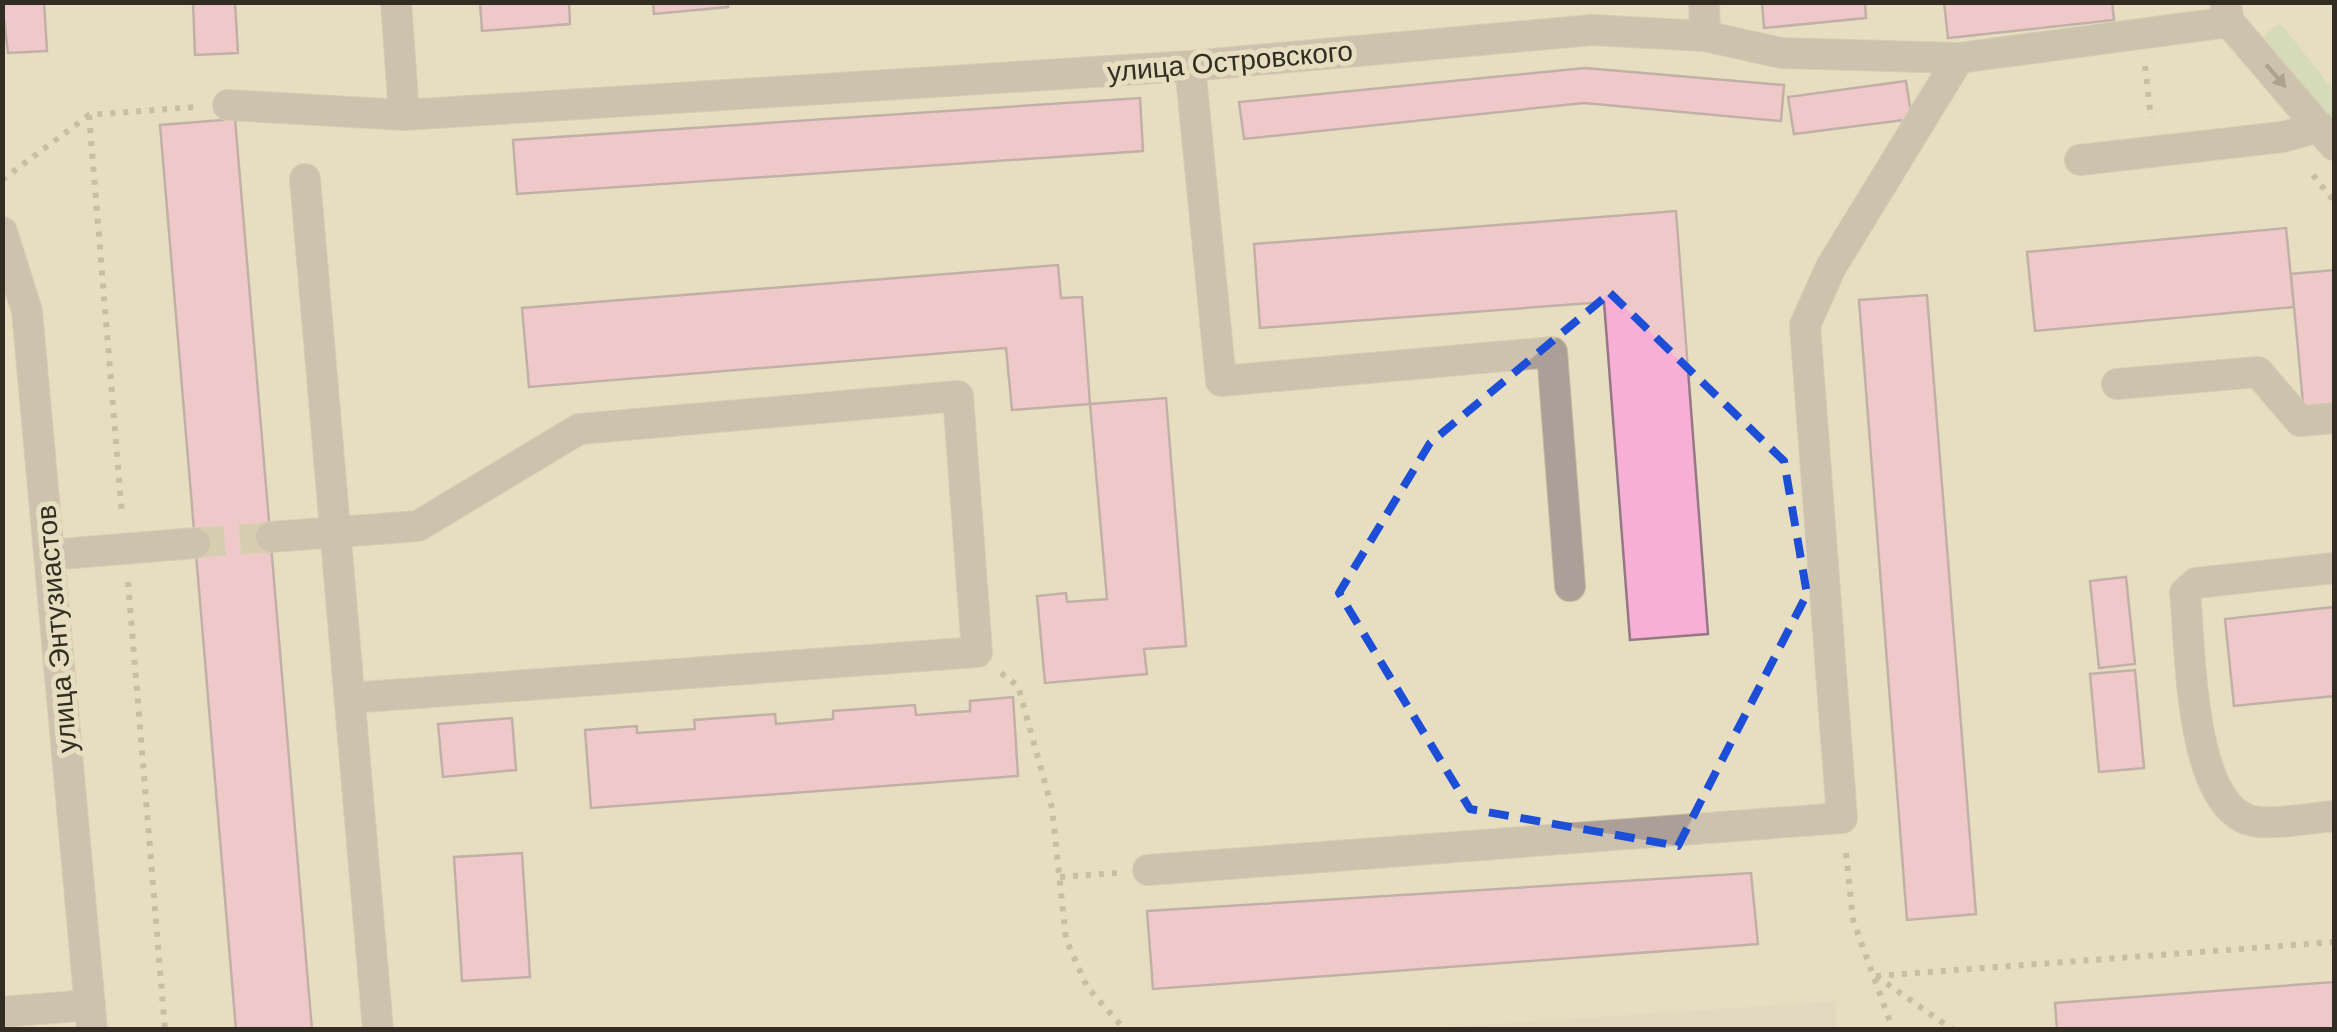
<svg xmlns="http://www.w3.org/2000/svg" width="2337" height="1032" font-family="Helvetica,sans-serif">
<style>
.education{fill:#ddd3bf}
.green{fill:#bfd8b0}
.building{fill:#f8afd5;stroke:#947886;stroke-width:2.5}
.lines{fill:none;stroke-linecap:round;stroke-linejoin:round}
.minor-tunnel{stroke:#c3bba1;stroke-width:30;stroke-dasharray:30 15;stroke-linecap:butt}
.minor-casing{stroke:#c3bba1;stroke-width:32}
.path{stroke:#9f9882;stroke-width:6;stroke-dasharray:5 8;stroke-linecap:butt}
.minor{stroke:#ac9f98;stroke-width:30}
.oneway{fill:#625b51}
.marked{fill:none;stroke:#1d4ed8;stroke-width:8;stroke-dasharray:20 12;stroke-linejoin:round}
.labels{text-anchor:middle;stroke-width:10;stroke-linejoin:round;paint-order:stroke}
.street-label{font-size:28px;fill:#312d22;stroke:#e7dec1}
</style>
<rect width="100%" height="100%" fill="#e7dec1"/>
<path class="education" d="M 1835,1001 L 1837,1029 L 1420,1029 Z"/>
<path class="green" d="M 2277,25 L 2282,25 L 2334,91 L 2334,126 L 2263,36 Z"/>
<g class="building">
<path d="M 2,2 L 44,2 L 47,51 L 8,53 Z"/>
<path d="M 193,2 L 235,2 L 238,53 L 195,55 Z"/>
<path d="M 480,2 L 569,2 L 570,24 L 482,31 Z"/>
<path d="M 653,2 L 728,2 L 728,7 L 654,14 Z"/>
<path d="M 1762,2 L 1865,2 L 1866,18 L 1764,28 Z"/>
<path d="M 1944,2 L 2112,2 L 2114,20 L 1948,38 Z"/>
<path d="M 1585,68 L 1784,85 L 1781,121 L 1584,103 L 1244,139 L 1239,102 Z"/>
<path d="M 1906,81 L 1912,119 L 1794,134 L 1788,97 Z"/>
<path d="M 1140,98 L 1143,151 L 517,194 L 513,140 Z"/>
<path d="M 235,119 L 312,1030 L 236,1030 L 160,125 Z"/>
<path d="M 1676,211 L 1708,634 L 1630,640 L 1604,302 L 1260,328 L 1254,244 Z"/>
<path d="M 2286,228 L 2294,307 L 2035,331 L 2027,252 Z"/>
<path d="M 1058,265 L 1061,298 L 1082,297 L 1090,404 L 1012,410 L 1006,348 L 529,387 L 522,308 Z"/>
<path d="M 2334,270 L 2334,411 L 2304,414 L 2291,274 Z"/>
<path d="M 1927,295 L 1976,914 L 1907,920 L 1859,300 Z"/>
<path d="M 1166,398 L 1186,646 L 1144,649 L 1147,674 L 1045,683 L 1037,596 L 1066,593 L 1067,602 L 1107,599 L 1090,404 Z"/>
<path d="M 2126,577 L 2135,664 L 2099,668 L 2090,581 Z"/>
<path d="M 2334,607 L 2334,696 L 2234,706 L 2225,619 Z"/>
<path d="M 2135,670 L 2144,768 L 2099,772 L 2090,674 Z"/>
<path d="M 1013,697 L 1018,776 L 591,808 L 585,730 L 637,726 L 637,733 L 695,729 L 694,720 L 775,714 L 776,724 L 833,719 L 833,711 L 915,705 L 916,715 L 970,711 L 970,701 Z"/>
<path d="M 512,718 L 516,770 L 443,777 L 438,724 Z"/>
<path d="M 522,853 L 530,977 L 462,981 L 454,857 Z"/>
<path d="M 1751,873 L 1758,944 L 1153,989 L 1147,911 Z"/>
<path d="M 2334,982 L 2334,1030 L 2057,1030 L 2055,1003 Z"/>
</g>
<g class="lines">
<path class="minor-tunnel" d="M 195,543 L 271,537"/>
<g class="minor-casing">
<g id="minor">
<path d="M 396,2 L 404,115"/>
<path d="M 1704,2 L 1705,36"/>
<path d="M 2226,5 L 2229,22 L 2334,145"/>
<path d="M 1190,66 L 1221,381 L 1552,352 L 1570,586"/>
<path d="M 228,105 L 404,115 L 1190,66 L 1592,30 L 1705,36 L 1781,53 L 1959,58 L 2229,22"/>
<path d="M 2080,160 L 2282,137 L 2320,127"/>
<path d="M 305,179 L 378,1030"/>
<path d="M 2,232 L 27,311 L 92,1030"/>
<path d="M 2117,384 L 2258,372 L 2300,421 L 2334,418"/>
<path d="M 271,537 L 418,526 L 579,429 L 958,396 L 977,652 L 350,698"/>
<path d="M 49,555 L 195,543"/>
<path d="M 2334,568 L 2196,583 L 2185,593 C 2191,646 2188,815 2258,822 C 2282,824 2310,818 2334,816"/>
<path d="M 1148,870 L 1842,818 L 1805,325 L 1831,267 L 1959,58"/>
<path d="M 2,1012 L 90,1005"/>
</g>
</g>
<g class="path">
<path d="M 2145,66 L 2151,118"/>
<path d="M 89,115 L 122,515"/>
<path d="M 2313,175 L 2334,201"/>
<path d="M 2,180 L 89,115 L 195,107"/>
<path d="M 128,582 L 165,1030"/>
<path d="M 1001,673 L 1018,686 L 1052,808 L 1066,939 L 1087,987 L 1125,1030"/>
<path d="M 1846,853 L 1853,920 L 1893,1030"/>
<path d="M 1060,877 L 1117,873"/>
<path d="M 1876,976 L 2334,942"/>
<path d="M 1876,976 L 1953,1030"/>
</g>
<use href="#minor" class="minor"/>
</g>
<defs><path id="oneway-solid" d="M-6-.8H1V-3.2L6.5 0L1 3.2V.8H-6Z" transform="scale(2.5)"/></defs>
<use class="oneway" href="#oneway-solid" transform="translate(2276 76) rotate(49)"/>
<path d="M0 0H2337V1032H0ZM 1610,293 L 1784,461 L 1807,594 L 1678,846 L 1470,809 L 1339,593 L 1430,443 Z" fill="#e7dec1" fill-opacity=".55" fill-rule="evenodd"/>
<path class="marked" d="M 1610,293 L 1784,461 L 1807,594 L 1678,846 L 1470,809 L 1339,593 L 1430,443 Z"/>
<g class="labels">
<g class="street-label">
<text transform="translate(1230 61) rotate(-5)" y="10">улица Островского</text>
<text transform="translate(56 629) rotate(-95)" y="10">улица Энтузиастов</text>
</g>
</g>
<rect width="2337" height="1032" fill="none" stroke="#312d22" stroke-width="10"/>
</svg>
